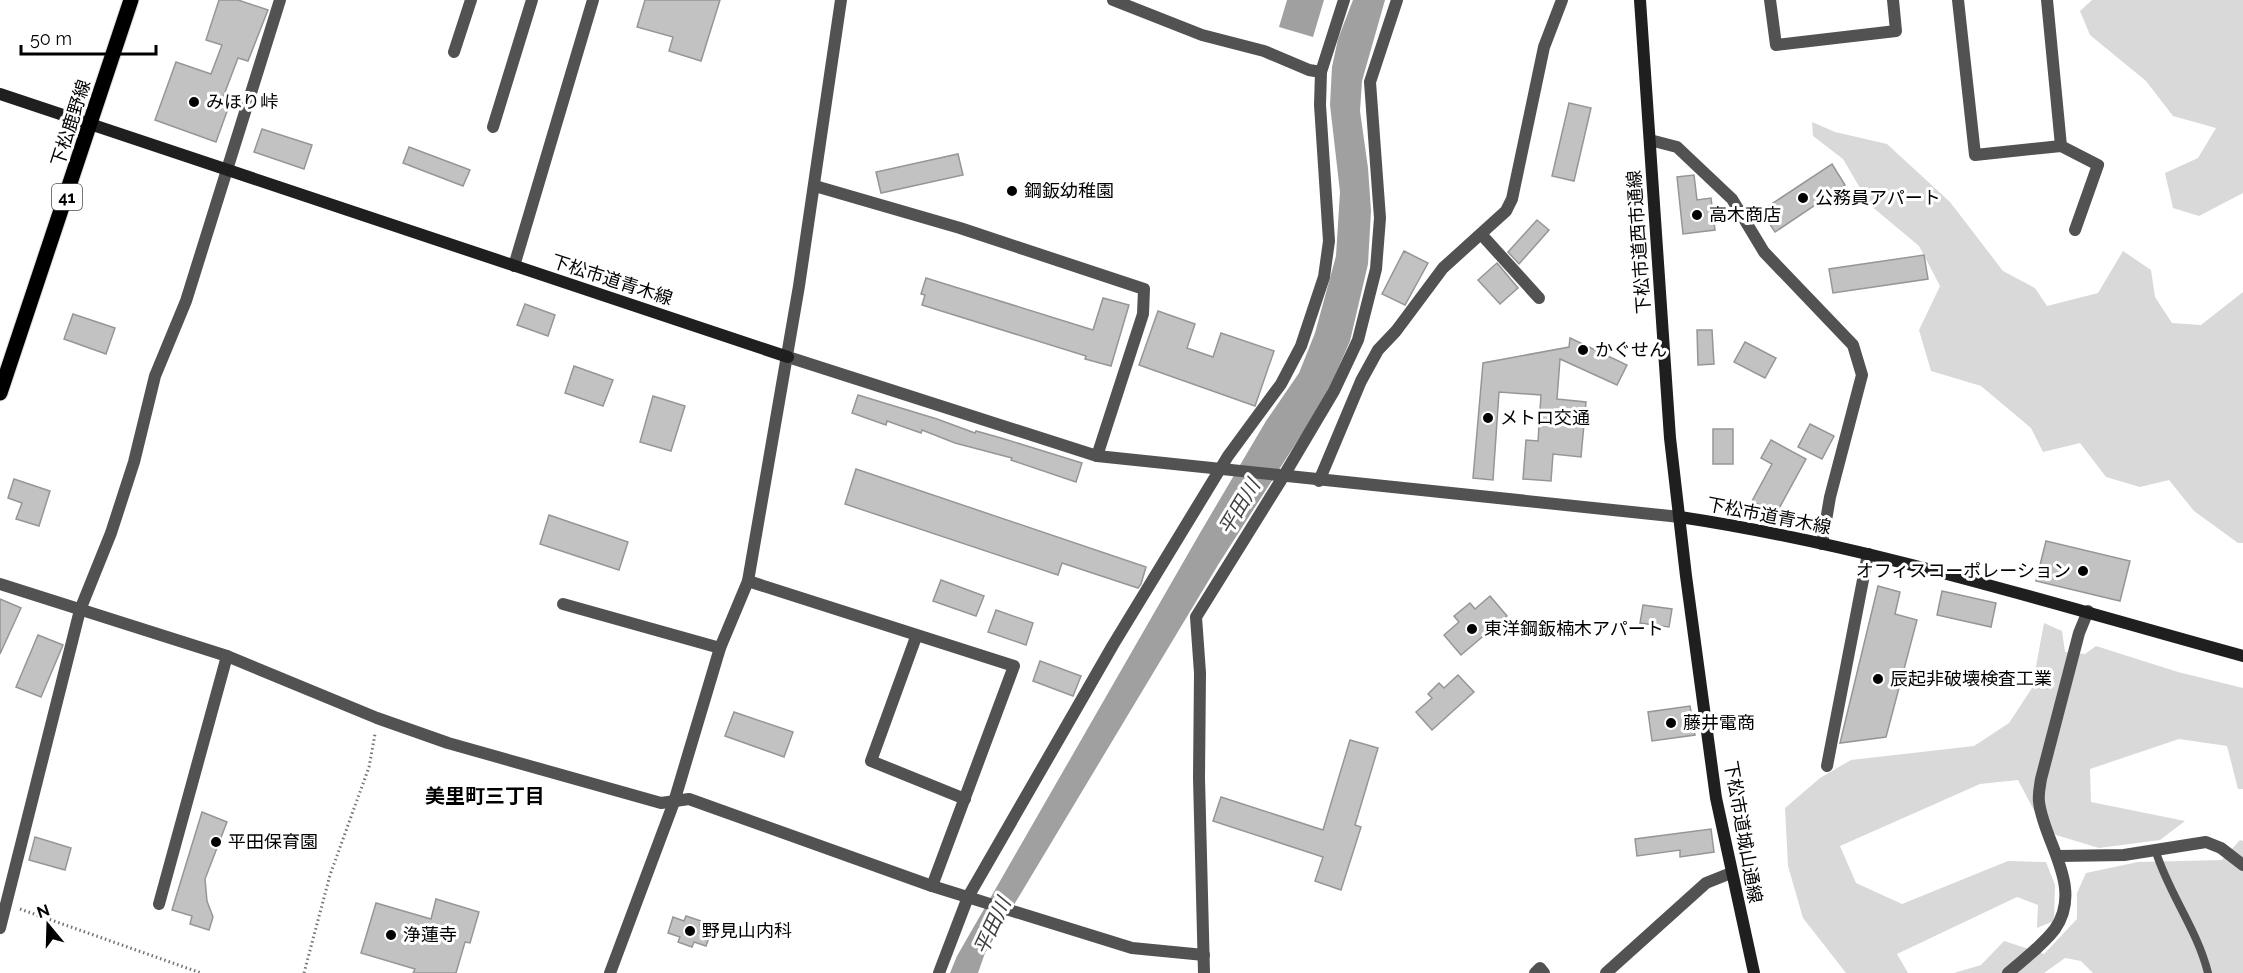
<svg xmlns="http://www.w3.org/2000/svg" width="2243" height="973" font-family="Raleway,'Noto Sans JP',sans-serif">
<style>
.green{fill:#d9d9d9}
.water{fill:#a0a0a0}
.building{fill:#c2c2c2;stroke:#969696;stroke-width:1.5}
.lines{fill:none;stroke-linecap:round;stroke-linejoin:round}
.primary-casing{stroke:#dbdbdb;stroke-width:17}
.path{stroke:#747474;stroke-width:3;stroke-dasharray:1.5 3;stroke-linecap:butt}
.lane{stroke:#525252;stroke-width:8}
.street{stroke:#525252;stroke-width:12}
.secondary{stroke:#1f1f1f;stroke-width:12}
.primary{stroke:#000;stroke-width:15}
.poi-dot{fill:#000;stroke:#fff;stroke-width:2}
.labels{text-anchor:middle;stroke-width:6;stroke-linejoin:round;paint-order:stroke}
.shield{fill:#fff;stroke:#4c4c4c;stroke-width:1.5}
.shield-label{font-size:16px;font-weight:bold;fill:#000}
.poi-label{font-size:18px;fill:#000;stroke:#fff;text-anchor:start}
.street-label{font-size:18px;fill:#000;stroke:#fff}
.water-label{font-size:20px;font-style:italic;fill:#414141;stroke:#fff}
.neighbourhood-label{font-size:20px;font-weight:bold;fill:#000;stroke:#fff}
</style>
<rect width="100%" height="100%" fill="#fff"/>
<g class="green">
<path d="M 2092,0 L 2243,0 L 2243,193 L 2199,216 L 2173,208 L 2165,173 L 2198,158 L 2216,128 L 2173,116 L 2146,81 L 2090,35 L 2080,11 Z"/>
<path d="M 1812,122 L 1835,132 L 1887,144 L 1950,202 L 2003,271 L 2035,288 L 2047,306 L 2098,293 L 2123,251 L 2151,270 L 2155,297 L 2172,323 L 2201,325 L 2243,292 L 2243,543 L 2238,543 L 2194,511 L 2169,480 L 2140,487 L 2106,477 L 2080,443 L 2043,452 L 2031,428 L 1981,386 L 1931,371 L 1919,330 L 1940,286 L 1919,246 L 1870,205 L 1843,159 L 1813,136 Z"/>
<path d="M 2044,623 L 2062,631 L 2065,652 L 2085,654 L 2096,646 L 2178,672 L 2243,688 L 2243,789 L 2238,789 L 2227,746 L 2179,739 L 2090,769 L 2091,802 L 2185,821 L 2160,840 L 2099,848 L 2056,835 L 2037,816 L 2018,780 L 1980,784 L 1840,846 L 1856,883 L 1902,904 L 2008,861 L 2046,862 L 2055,885 L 2054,921 L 2037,928 L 2038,905 L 2017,897 L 1897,954 L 1908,973 L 1846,973 L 1803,918 L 1788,866 L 1785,808 L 1820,778 L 1851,760 L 1974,746 L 2009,723 L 2032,688 Z"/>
<path d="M 2240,840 L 2243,841 L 2243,973 L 2093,973 L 2081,961 L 2065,958 L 2044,973 L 1954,973 L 1981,965 L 2004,941 L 2044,954 L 2077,919 L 2077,893 L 2086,873 L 2138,862 L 2222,860 Z"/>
</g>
<g class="water">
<path d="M 1287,0 L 1324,0 L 1313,37 L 1279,27 Z"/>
<path d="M 1353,0 L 1385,0 L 1362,81 L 1360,111 L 1368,168 L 1371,211 L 1368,264 L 1350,341 L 1326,396 L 1218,565 L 985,953 L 978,973 L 950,973 L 957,956 L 1200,533 L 1266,421 L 1299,373 L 1315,333 L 1336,256 L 1340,192 L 1330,105 L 1332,67 L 1338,39 Z"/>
</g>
<g class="building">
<path d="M 219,0 L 238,0 L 268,10 L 248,61 L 238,58 L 222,100 L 230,103 L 216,142 L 155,120 L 176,62 L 211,74 L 222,45 L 206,40 Z"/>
<path d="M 645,0 L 720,0 L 701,61 L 669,51 L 673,37 L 637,27 Z"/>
<path d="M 1569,103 L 1591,108 L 1574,181 L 1552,176 Z"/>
<path d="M 262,129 L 312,145 L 304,169 L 254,152 Z"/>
<path d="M 409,147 L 470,170 L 463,186 L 403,163 Z"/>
<path d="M 958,154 L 963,175 L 881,193 L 876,172 Z"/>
<path d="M 1832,164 L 1845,185 L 1775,232 L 1761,211 Z"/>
<path d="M 1694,175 L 1697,200 L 1711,198 L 1715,230 L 1683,234 L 1677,177 Z"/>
<path d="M 1537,220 L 1549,230 L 1519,264 L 1508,252 Z"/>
<path d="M 1404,251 L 1428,263 L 1405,305 L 1382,294 Z"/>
<path d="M 1924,255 L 1928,279 L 1833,293 L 1829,269 Z"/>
<path d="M 1497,263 L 1518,288 L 1500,304 L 1478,280 Z"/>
<path d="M 926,278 L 1093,330 L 1103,298 L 1129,305 L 1111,366 L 1085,359 L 1086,356 L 922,305 L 925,295 L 921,294 Z"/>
<path d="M 525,304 L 555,315 L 548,336 L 517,325 Z"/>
<path d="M 1158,311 L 1195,324 L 1187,348 L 1213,357 L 1221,333 L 1274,351 L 1255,406 L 1139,365 Z"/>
<path d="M 73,314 L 115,328 L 106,354 L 64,339 Z"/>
<path d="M 1697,330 L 1712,330 L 1714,364 L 1698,365 Z"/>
<path d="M 1570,338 L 1627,365 L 1617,385 L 1560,359 L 1557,399 L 1586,402 L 1581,457 L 1553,454 L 1551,481 L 1523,479 L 1526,440 L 1538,441 L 1541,395 L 1499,392 L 1493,480 L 1473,478 L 1483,363 L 1569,347 Z"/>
<path d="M 1745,342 L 1776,358 L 1765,378 L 1734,362 Z"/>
<path d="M 574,366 L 613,380 L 603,406 L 565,393 Z"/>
<path d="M 858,395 L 937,419 L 975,433 L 976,431 L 1001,438 L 1082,463 L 1076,482 L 1011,460 L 1012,458 L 955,443 L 922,430 L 921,433 L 887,421 L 886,425 L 852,413 Z"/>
<path d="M 653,396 L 685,406 L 671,451 L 640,442 Z"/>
<path d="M 1810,424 L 1834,436 L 1822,459 L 1798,447 Z"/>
<rect x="1713" y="429" width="20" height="35"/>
<path d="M 1771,440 L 1806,459 L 1776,514 L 1752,501 L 1772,464 L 1761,458 Z"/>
<path d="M 856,469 L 1146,567 L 1141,584 L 1138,588 L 1062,563 L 1058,575 L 845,504 Z"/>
<path d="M 14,479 L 50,491 L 39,526 L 16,519 L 22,503 L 8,498 Z"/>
<path d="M 549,515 L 628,542 L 619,570 L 540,544 Z"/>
<path d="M 2046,541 L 2130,561 L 2120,601 L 2036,581 Z"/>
<path d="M 941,580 L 984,596 L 976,616 L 933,601 Z"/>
<path d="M 1878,586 L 1900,592 L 1895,614 L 1917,620 L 1886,737 L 1840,743 Z"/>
<path d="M 1942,591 L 1996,603 L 1991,627 L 1937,615 Z"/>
<path d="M 1490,596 L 1507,616 L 1461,655 L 1444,635 L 1459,622 L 1454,616 L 1470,603 L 1475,609 Z"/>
<path d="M 0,599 L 21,608 L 0,654 Z"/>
<path d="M 1643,605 L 1672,609 L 1669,627 L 1640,623 Z"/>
<path d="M 996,610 L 1033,623 L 1026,645 L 988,632 Z"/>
<path d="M 38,635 L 63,645 L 41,697 L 16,687 Z"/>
<path d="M 1040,661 L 1081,676 L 1073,696 L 1033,681 Z"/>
<path d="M 1458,675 L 1474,692 L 1432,730 L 1416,712 L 1432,698 L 1428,694 L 1439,683 L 1444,688 Z"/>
<path d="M 1690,706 L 1695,735 L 1652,741 L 1648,712 Z"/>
<path d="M 734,712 L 793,732 L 784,757 L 725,736 Z"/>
<path d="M 1350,740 L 1378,748 L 1355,825 L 1361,827 L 1341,890 L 1315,881 L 1323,857 L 1213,821 L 1221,797 L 1323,830 Z"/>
<path d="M 202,812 L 227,822 L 205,879 L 207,901 L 213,917 L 209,930 L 190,924 L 192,916 L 172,910 Z"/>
<path d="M 1711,829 L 1714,852 L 1680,857 L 1680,850 L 1637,856 L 1635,839 Z"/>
<path d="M 35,837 L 71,848 L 65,870 L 29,860 Z"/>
<path d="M 436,899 L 479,912 L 470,943 L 465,942 L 456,973 L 413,973 L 415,969 L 361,953 L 376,903 L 431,919 Z"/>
<path d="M 686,916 L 701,921 L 700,925 L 712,929 L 706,946 L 694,942 L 692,947 L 678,942 L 680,937 L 668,933 L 673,917 L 684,921 Z"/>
</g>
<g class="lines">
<g class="primary-casing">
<path id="primary" d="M 0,393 L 131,0"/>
</g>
<g class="path">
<path d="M 20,909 L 201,973"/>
<path d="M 304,973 L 330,875 L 369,767 L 375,734"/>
</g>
<path class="lane" d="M 2156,852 C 2169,894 2197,929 2208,973"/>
<g class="street">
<path d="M 1113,0 L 1202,35 L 1264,51 L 1309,70 L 1321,72"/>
<path d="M 1770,0 L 1776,45 L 1896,31 L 1893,0"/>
<path d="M 1958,0 L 1975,155 L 2061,146"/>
<path d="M 2047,0 L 2061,146 L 2098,165 L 2075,230"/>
<path d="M 454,52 L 471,0"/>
<path d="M 493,127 L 532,0"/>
<path d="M 1650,140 L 1677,147 L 1732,199 L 1764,252 L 1853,345 L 1862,375 L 1830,497 L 1822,544"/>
<path d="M 815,186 L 960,228 L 1144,289 L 1143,314 L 1097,456"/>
<path d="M 1481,234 L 1539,298"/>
<path d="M 514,266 L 593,0"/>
<path d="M 788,357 L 1097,456 L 1680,517"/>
<path d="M 1319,481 L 1361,381 L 1378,350 L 1396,331 L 1443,268 L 1506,211 L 1512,199 L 1544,47 L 1562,0"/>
<path d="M 748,581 L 1014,666 L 932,886"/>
<path d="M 0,584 L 227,656 L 377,718 L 448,743 L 661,803 L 689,799 L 932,886 L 1132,948 L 1204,955"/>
<path d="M 563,604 L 720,648"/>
<path d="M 916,637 L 871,761 L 965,799"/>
<path d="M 1827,766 L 1868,554"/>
<path d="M 2058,856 L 2124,855 L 2206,842 L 2221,848 L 2243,865"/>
<path d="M 159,904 L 227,656"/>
<path d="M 0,928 L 80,610 L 111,533 L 134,462 L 155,376 L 186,301 L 280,0"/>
<path d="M 610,973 L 674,802 L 720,648 L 748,581 L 799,286 L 841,0"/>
<path d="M 939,973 L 968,897 L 1113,645 L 1228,456 L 1281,384 L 1301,346 L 1324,277 L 1329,241 L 1320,105 L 1321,72 L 1344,0"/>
<path d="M 1204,973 L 1199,778 L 1200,673 L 1196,617 L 1283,477 L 1334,391 L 1358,340 L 1376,269 L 1380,218 L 1370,82 L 1397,0"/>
<path d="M 1535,973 L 1540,968 L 1544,973"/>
<path d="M 1606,973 L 1706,883 L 1731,873"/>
<path d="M 2008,973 C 2024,959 2042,946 2055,929 C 2084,887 2044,843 2039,802 C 2038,794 2040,786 2041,779 L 2079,633 L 2088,611"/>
</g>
<g class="secondary">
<path d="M 1640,0 L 1670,438 L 1686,576 L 1716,798 L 1754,973"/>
<path d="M 0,94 L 788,357"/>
<path d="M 1680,517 C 1872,546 2056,605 2243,656"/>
</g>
<use href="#primary" class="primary"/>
</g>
<g class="poi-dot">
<circle cx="194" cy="102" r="6"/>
<circle cx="1012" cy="191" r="6"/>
<circle cx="1803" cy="198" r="6"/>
<circle cx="1697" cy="215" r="6"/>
<circle cx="1583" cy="350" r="6"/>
<circle cx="1488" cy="418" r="6"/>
<circle cx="2083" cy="571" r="6"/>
<circle cx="1472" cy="629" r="6"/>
<circle cx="1878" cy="679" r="6"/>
<circle cx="1671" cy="723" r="6"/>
<circle cx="216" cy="842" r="6"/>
<circle cx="690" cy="931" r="6"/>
<circle cx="391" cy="935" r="6"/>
</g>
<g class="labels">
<rect class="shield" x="52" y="184" width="30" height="26" rx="4.5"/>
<g class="shield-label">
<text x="67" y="203">41</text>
</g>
<g class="poi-label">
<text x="206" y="108">みほり峠</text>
<text x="1024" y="197">鋼鈑幼稚園</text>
<text x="1815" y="204">公務員アパート</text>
<text x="1709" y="221">高木商店</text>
<text x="1595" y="356">かぐせん</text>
<text x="1500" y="424">メトロ交通</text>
<text x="2071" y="577" text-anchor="end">オフィスコーポレーション</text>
<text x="1484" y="635">東洋鋼鈑楠木アパート</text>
<text x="1890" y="685">辰起非破壊検査工業</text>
<text x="1683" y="729">藤井電商</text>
<text x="228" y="848">平田保育園</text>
<text x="702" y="937">野見山内科</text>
<text x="403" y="941">浄蓮寺</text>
</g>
<g class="street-label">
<text transform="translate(71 123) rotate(-72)" y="6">下松鹿野線</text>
<text transform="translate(1639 242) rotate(-94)" y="6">下松市道西市通線</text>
<text transform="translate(612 280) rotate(18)" y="6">下松市道青木線</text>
<text transform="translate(1769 516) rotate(11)" y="6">下松市道青木線</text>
<text transform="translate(1743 832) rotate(80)" y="6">下松市道城山通線</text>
</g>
<g class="water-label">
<text transform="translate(1239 507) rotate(-59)" y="7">平田川</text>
<text transform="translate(992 926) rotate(-65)" y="7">平田川</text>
</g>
<g class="neighbourhood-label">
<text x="485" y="803">美里町三丁目</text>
</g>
</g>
<g transform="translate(48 925) rotate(341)" stroke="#ffffff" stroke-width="4.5" paint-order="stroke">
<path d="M0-4.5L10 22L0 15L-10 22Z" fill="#000000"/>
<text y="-9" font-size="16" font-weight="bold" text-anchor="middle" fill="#000000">N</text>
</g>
<path d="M21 45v9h135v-9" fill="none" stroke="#000000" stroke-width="3"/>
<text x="30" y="45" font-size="18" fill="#000000" stroke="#ffffff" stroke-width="4.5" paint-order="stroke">50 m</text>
</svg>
